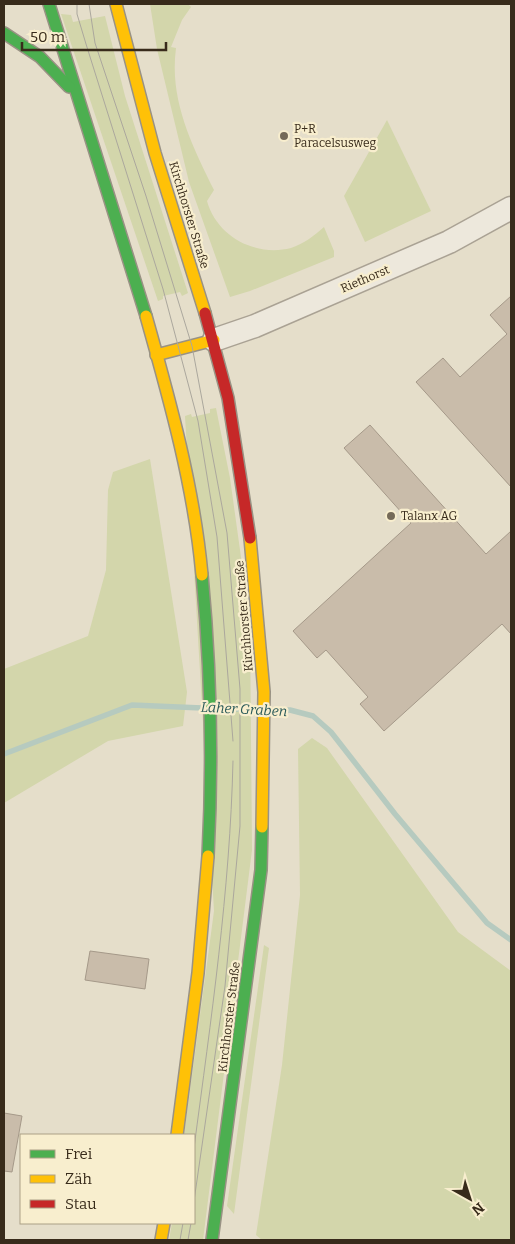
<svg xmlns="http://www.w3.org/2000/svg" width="515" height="1244" font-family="Bitter,serif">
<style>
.green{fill:#d3d6ab}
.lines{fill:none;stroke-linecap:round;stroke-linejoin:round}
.stream{stroke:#b6cabf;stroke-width:5.5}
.building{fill:#c9bcaa;stroke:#a59989}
.street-casing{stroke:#aaa294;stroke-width:25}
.fast-casing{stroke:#999284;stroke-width:14}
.slow-casing{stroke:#999284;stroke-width:14}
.jam-casing{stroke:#999284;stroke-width:14}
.street{stroke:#ede8dc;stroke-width:22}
.fast{stroke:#4caf50;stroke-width:11}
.slow{stroke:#ffc107;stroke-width:11}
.jam{stroke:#c62828;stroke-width:11}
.tram{stroke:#aba79d;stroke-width:1}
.poi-dot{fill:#756a58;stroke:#f8eece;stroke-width:2}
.labels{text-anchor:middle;stroke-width:4.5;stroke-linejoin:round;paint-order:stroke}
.poi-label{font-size:12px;fill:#382b1b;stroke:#f8eece;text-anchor:start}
.street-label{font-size:12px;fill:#382b1b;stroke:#f8eece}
.water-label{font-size:14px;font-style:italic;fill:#295959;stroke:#f8eece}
</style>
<rect width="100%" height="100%" fill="#e5deca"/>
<g class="green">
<path d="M 150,4 L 188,4 L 191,7 L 182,20 L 171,47 L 176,48 C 169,100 192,145 214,190 L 207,201 C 217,237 256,257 291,248 C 303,244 314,236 324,227 L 334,251 L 334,257 L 250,291 L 230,297 L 189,182 L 157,49 Z"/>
<path d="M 61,14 L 71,15 L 73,22 L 105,16 L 125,96 L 188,293 L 182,296 L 180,292 L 163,296 L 163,299 L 158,301 Z"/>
<path d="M 387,120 L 431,211 L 365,242 L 344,196 Z"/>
<path d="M 216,408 L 230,478 L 250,622 L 252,850 L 203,1240 L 169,1240 L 172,1223 L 194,1223 L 194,1135 L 184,1135 L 214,911 L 185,416 L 191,414 L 192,417 L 210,413 L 210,409 Z"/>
<path d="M 150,459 L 187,692 L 183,726 L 108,741 L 4,803 L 4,669 L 88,636 L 106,570 L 108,490 L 113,472 Z"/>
<path d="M 312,738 L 327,748 L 458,932 L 511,971 L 511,1240 L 262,1240 L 256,1235 L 282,1065 L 300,895 L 298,749 Z"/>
<path d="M 264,945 L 269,948 L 234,1214 L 227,1206 Z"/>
</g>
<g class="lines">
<g class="stream">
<path d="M 219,709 L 257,709"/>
<path d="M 272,710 L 290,710 L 313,716 L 331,732 L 395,814 L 487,923 L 511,940"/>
<path d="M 4,754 L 132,705 L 202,708"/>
</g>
</g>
<g class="building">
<path d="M 511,296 L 511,487 L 416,382 L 443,358 L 460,377 L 507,334 L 490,315 Z"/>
<path d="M 370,425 L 486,554 L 511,531 L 511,634 L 502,624 L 384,731 L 360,704 L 368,697 L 326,650 L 317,658 L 293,631 L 411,523 L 344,448 Z"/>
<path d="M 90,951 L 149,959 L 145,989 L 85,980 Z"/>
<path d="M 4,1113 L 22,1116 L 12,1172 L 4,1171 Z"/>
</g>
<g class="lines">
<g class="street-casing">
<path id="street" d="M 214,340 L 255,326 L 449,242 L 511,208"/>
</g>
<g class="fast-casing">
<g id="fast">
<path d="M 49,4 L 146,316"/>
<path d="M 4,33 L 40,57 L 69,87"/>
<path d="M 202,575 C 211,669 213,761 208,856"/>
<path d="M 212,1240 L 261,870 L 262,827"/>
</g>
</g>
<g class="slow-casing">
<g id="slow">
<path d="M 116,4 L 155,153 L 205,313"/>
<path d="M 146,316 C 170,401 194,487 202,575"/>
<path d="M 156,355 L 214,340"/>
<path d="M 250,538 L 264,692 L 262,827"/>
<path d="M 177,1135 L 198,973 L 208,856"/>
<path d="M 161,1240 L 164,1223"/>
</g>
</g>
<g class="jam-casing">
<path id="jam" d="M 205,313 L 228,398 L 250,538"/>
</g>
<use href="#street" class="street"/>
<use href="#fast" class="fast"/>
<use href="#slow" class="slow"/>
<use href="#jam" class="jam"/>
<g class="tram">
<path d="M 77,4 L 77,14 L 86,44 L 163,289 L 198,421 L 217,537 L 233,741"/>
<path d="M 89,4 L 95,43 L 146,196 L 192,346 L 227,533 L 240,689 L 240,826 L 225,986 L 194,1201"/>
<path d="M 194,1148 C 211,1019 230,891 233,761"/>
<path d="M 180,1240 L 183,1223"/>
<path d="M 188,1240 L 191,1223"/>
</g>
</g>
<g class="poi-dot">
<circle cx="284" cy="136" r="5"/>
<circle cx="391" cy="516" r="5"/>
</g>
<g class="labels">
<g class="poi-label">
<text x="294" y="133">P+R<tspan x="294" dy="14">Paracelsusweg</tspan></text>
<text x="401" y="520">Talanx AG</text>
</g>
<g class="street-label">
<text transform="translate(189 215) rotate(73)" y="4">Kirchhorster Straße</text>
<text transform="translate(365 279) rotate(-23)" y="4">Riethorst</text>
<text transform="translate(244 616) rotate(-95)" y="4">Kirchhorster Straße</text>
<text transform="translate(229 1017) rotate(-83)" y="4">Kirchhorster Straße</text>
</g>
<g class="water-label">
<text transform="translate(244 709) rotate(3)" y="5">Laher Graben</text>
</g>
</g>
<rect width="515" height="1244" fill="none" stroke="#382b1b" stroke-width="10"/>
<rect x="20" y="1134" width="175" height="90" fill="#f8eece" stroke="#aba086"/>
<rect x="30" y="1150" width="25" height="8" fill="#4caf50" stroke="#aba086"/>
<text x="65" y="1159" font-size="15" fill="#382b1b">Frei</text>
<rect x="30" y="1175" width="25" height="8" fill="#ffc107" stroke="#aba086"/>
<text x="65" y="1184" font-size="15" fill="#382b1b">Zäh</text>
<rect x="30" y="1200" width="25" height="8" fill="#c62828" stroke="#aba086"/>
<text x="65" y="1209" font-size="15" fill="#382b1b">Stau</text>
<g transform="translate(470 1199) rotate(141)" stroke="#f8eece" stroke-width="4" paint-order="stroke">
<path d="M0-4L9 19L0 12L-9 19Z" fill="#382b1b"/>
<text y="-8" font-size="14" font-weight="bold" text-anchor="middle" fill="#382b1b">N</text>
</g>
<path d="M22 42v8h144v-8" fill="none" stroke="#382b1b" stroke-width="2.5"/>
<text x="30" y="42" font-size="15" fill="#382b1b" stroke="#f8eece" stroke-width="4" paint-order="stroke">50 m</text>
</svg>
